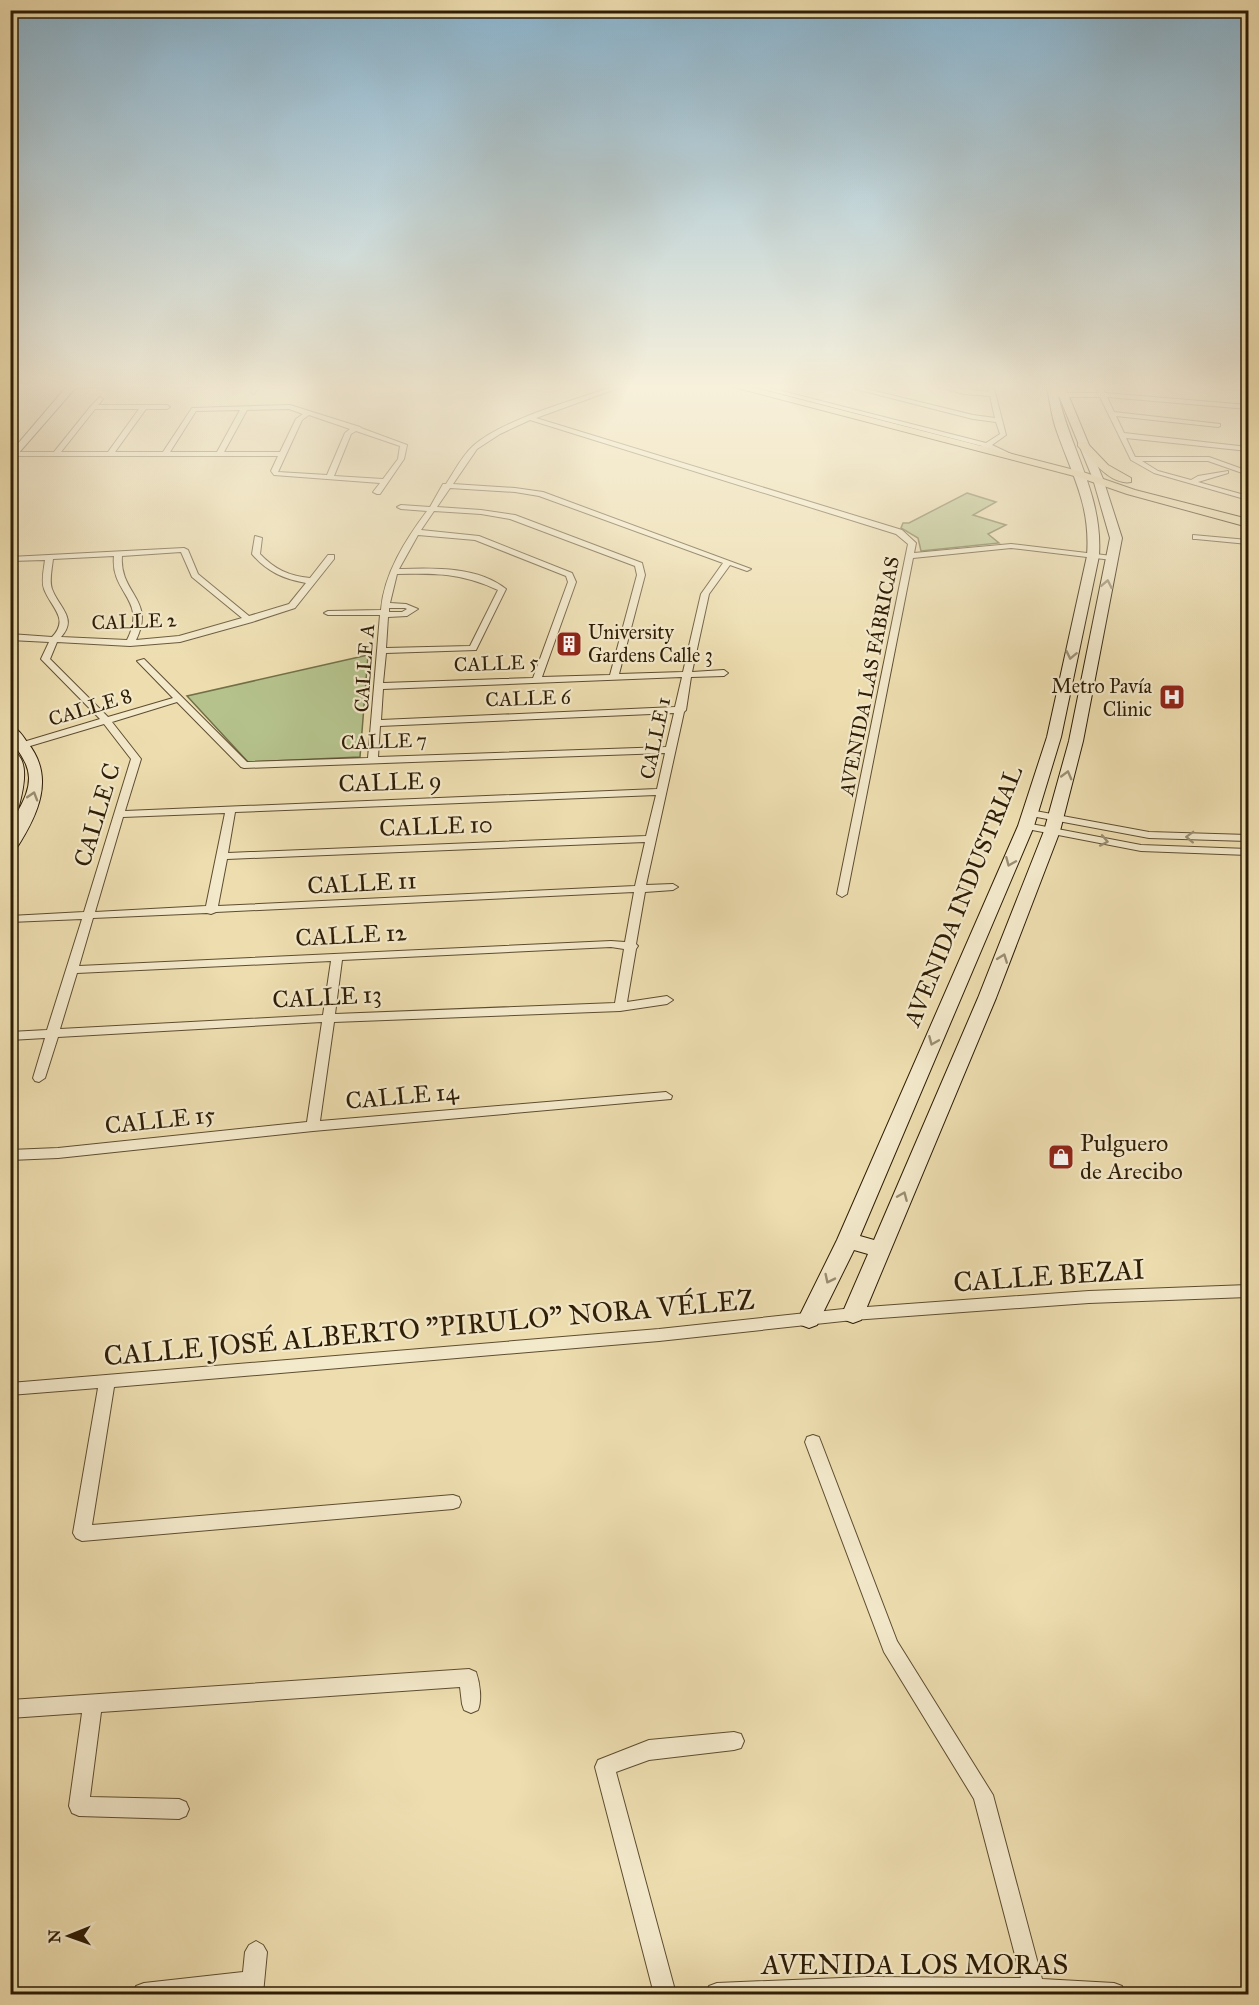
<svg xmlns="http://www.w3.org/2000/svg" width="1259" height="2005" font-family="'IM FELL Great Primer',serif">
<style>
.green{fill:#b5c28c;stroke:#727048;stroke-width:1.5}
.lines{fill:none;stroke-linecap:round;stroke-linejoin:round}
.street-casing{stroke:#5e4d30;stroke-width:2}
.secondary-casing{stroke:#2e1d05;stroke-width:2}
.primary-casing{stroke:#2e1d05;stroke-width:2}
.street{fill:#f3e9cb;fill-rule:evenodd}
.secondary{fill:#f3e9cb;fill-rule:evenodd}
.primary{fill:#edddaf;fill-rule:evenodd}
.oneway{stroke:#9a8d72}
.labels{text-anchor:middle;stroke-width:4.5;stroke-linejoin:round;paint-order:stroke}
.far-street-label{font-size:20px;fill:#2e1d05;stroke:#f3e9cb}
.far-poi-label{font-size:20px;fill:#2e1d05;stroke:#f3e9cb;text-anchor:start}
.street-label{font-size:24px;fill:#2e1d05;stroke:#f3e9cb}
.poi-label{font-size:24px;fill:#2e1d05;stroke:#f3e9cb;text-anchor:start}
.near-street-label{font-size:28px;fill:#2e1d05;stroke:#f3e9cb}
</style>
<rect width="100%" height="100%" fill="#edddaf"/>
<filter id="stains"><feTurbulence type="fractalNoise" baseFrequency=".00333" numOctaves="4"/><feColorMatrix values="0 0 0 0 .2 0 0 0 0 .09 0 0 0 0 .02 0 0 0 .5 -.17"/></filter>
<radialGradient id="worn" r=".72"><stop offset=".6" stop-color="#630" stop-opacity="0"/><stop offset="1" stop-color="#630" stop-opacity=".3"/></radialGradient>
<g class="green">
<path d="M 967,493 L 996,502 L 973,515 L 1006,525 L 988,534 L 999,543 L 921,551 L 918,538 L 901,528 L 903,523 L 909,523 Z"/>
<path d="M 368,655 L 360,757 L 248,762 L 187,696 Z"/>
</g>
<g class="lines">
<g class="street-casing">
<g id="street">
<path d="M 71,385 L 163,385 L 160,387 L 73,388 Z"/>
<path d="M 182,385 L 236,385 L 233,387 L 185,387 Z"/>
<path d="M 255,385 L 261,385 L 254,394 L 251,392 Z"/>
<path d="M 618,385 L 627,385 L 536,418 L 902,530 L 916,543 L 914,553 L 1011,544 L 1112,556 L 1116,558 L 1112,560 L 1011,548 L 913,558 L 847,894 L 842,897 L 837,894 L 908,544 L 896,534 L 530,420 L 500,434 L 477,449 L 453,484 L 515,488 L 543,492 L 751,569 L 747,571 L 730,565 L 709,594 L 692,672 L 724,670 L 728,673 L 724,676 L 691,677 L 686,710 L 684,712 L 646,885 L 673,884 L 678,887 L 673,890 L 645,892 L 636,944 L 638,946 L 636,949 L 627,1002 L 667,996 L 673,1000 L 667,1004 L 620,1011 L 334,1022 L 320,1121 L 666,1092 L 672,1096 L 671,1099 L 313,1131 L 58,1158 L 10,1160 L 10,1150 L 58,1148 L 307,1122 L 322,1022 L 58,1037 L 45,1078 L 39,1082 L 35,1081 L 33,1078 L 45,1038 L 10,1040 L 10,1032 L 47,1030 L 82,919 L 10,922 L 10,916 L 84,912 L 131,759 L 104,724 L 10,752 L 10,746 L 100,719 L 41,659 L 49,642 L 10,640 L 10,634 L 52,637 C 70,618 51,608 44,589 C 41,581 44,568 45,560 L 10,561 L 10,557 L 184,548 L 188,550 L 198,574 L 249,616 L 289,604 L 306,583 C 284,579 267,572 252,554 L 255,536 L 262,538 L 260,554 C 274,569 289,576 310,578 L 328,555 L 334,555 L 334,559 L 295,608 L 252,622 L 180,642 L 130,646 L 57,642 L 50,659 L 108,717 L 173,698 L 137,661 L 144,659 L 247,762 L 368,758 L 380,615 L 328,615 L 324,613 L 328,611 L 381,610 C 384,573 406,539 427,511 L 401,509 L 397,507 L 401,505 L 430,507 L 443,484 L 446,484 C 454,472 462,456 473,446 C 503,419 578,399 618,385 ZM 450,488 L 515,492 L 539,496 L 723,563 L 701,594 L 683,672 L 619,674 L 645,575 L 642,563 L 515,515 L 481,510 L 437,507 ZM 434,511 L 481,514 L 510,519 L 635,566 L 637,575 L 610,675 L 542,677 L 576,582 L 572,573 L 479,536 L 421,530 ZM 418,535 L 475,540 L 566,576 L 568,582 L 533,678 L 383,683 L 386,653 L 476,650 L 506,589 C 477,566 434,568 399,569 ZM 181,552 L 192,577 L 242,618 L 179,636 L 136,640 C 156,599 119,594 122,556 ZM 114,556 C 110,594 148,599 127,640 L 61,637 C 78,618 59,608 52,589 C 49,581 52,568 53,559 ZM 397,574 C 436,573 462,573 498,590 L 470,646 L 386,648 L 388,617 L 407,616 L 418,609 L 406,604 L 390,603 ZM 389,608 L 405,608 L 407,609 L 402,612 L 389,612 ZM 682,677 L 675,707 L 381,720 L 383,689 ZM 177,702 L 241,767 L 244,768 L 665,753 L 657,789 L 125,811 L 141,759 L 112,722 ZM 674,713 L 666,747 L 378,757 L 380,726 ZM 656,795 L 646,836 L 228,853 L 235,812 ZM 225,813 L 206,906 L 95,912 L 123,817 ZM 645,842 L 635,886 L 218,906 L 227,859 ZM 634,892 L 625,942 L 611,941 L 79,966 L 93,918 L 207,913 L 211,914 L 216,912 ZM 611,947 L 624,949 L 615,1003 L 335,1014 L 342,960 ZM 331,961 L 323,1015 L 60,1029 L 77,973 Z"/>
<path d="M 748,385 L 758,385 L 986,443 L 1000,434 L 996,422 L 973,419 L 840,385 L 850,385 L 973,415 L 995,418 L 990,396 L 964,394 L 931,385 L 989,392 L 987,385 L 993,385 L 1006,435 L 992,445 L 1022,459 L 1017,460 L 988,448 L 983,448 L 982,446 Z"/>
<path d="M 1095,385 L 1101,385 L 1105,393 L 1248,405 L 1248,409 L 1107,397 L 1114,412 L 1220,424 L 1220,426 L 1218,427 L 1116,416 L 1124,433 L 1248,447 L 1248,451 L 1126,438 L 1135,457 L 1209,457 L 1248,471 L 1248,475 L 1208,461 L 1142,461 L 1158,471 L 1191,480 L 1198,476 L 1228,471 L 1228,473 L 1198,482 L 1248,496 L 1248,500 L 1154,473 L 1131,460 L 1100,397 L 1054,397 L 1051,395 L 1054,393 L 1099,393 Z"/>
<path d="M 1207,385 L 1248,387 L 1248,391 L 1210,387 Z"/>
<path d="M 100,397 L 103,399 L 98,405 L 167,405 L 170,407 L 167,409 L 146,409 L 115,452 L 163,452 L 192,408 L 290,405 L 360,427 L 361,428 L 407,445 L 404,459 L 380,494 L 377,494 L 373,492 L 380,483 L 274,475 L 271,471 L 278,456 L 10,456 L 10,452 L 54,452 L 91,406 ZM 95,409 L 139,409 L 108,452 L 61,452 ZM 289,409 L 303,414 L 296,419 L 280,452 L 224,452 L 247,410 ZM 240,410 L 217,452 L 170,452 L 196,411 ZM 309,415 L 350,429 L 345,433 L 327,475 L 278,472 L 302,420 ZM 356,431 L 400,446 L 398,459 L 383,479 L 334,476 L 351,434 Z"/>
<path d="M 1193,535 L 1248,540 L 1248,544 L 1196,539 L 1193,539 Z"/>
<path d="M 1030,810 L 1149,832 L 1248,835 L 1248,841 L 1149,838 L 1026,815 L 1025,813 Z"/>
<path d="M 1026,823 L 1141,845 L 1248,849 L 1248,855 L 1141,851 L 1022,828 L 1021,826 L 1022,824 Z"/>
<path d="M 1248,1285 L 1248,1297 L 1089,1303 L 853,1320 L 659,1341 L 114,1387 L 92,1525 L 453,1495 L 459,1497 L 461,1502 L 459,1507 L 453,1509 L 82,1541 L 76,1538 L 73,1533 L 98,1388 L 10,1395 L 10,1383 L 659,1329 L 853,1308 L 1089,1291 Z"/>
<path d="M 813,1435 L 819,1437 L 821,1442 L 897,1641 L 993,1795 L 1042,1979 L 1114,1983 L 1122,1986 L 1125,1994 L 706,1994 L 709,1986 L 717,1983 L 866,1977 L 1021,1978 L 974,1799 L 884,1652 L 805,1442 L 807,1437 Z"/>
<path d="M 469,1669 L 476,1672 C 480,1683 482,1700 478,1710 L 471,1713 L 464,1710 L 462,1704 L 460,1687 L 101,1712 L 90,1797 L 179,1799 L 186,1802 L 189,1809 L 186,1816 L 179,1819 L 79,1816 L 72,1813 L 69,1806 L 82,1713 L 10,1718 L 10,1700 Z"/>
<path d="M 734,1732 L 741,1734 L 744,1741 L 741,1748 L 734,1750 L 649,1760 L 616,1772 L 676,1994 L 654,1994 L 595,1767 L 598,1760 L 649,1740 Z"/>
<path d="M 256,1941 L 263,1945 L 267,1952 L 263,1994 L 133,1994 L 136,1986 L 144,1983 L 243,1972 L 245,1952 L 249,1945 Z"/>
</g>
</g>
<g class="secondary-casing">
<g id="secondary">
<path d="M 68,385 L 78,385 L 10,463 L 10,453 Z"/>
<path d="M 1046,385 L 1065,387 L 1103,479 L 1122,538 L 1083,741 L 1060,831 L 996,998 L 864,1314 L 861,1320 L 853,1323 L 845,1320 L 842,1314 L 868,1254 L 854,1250 L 817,1325 L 809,1328 L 801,1325 L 798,1319 L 837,1240 L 1018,826 L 1047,737 L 1087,556 C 1091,503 1071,474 1055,426 C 1051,413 1050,399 1046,385 ZM 1057,391 L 1093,479 L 1110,538 L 1069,741 L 1044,831 L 978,998 L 874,1240 L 860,1236 L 1034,826 L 1061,737 L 1099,556 C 1103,495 1070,449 1057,391 Z"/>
<path d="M 10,726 C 18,728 23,736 27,742 C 56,777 38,815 16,849 L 10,851 C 10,845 9,837 10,832 C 14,812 29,799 29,778 C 28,755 10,749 10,726 Z"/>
<path d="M 10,750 C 33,757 22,794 18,810 L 10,814 Z"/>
</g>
</g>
<g class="primary-casing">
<g id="primary">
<path d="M 726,385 L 743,385 L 1086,473 L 1135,490 L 1248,519 L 1248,527 L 1127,494 L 1078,477 Z"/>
<path d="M 1078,442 L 1086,442 L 1108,465 L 1131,478 L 1131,482 C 1111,486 1091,459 1078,446 Z"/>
</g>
</g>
<use href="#street" class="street"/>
<use href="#secondary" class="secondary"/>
<use href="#primary" class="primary"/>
</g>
<defs><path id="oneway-chevron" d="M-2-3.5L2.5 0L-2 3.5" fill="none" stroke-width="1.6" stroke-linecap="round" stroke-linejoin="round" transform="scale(1.5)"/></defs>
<g class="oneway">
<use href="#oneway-chevron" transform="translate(1107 584) rotate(-79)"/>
<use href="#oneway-chevron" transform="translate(1071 655) rotate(102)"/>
<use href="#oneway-chevron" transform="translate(1067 775) rotate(-75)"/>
<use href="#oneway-chevron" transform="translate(33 796) rotate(-73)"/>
<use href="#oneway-chevron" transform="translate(1190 837) rotate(-178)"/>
<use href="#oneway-chevron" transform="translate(1104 841) rotate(11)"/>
<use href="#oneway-chevron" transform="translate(1010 862) rotate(113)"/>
<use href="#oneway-chevron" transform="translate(1003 958) rotate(-69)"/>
<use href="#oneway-chevron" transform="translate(933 1041) rotate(113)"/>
<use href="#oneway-chevron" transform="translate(903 1196) rotate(-67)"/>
<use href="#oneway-chevron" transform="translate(829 1279) rotate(116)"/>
</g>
<linearGradient id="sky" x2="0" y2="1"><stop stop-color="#89b6d3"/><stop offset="0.58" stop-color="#f7f0db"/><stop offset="1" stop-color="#f7f0db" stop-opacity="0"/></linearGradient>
<rect width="1259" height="666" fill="url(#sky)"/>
<defs>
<g id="building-square" transform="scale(1.35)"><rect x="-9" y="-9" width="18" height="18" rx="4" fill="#8f2418" stroke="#f3e9cb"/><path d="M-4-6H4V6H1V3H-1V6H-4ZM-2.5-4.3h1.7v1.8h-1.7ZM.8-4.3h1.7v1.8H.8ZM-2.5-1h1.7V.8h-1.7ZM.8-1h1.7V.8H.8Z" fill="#fff"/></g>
<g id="hospital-square" transform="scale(1.35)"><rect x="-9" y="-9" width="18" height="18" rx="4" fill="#8f2418" stroke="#f3e9cb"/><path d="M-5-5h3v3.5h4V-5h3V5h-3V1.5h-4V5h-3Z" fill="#fff"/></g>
<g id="shop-square" transform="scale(1.35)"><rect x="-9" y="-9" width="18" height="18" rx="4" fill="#8f2418" stroke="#f3e9cb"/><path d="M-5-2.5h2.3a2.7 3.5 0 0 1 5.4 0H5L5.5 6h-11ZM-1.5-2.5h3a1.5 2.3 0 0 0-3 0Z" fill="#fff"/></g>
</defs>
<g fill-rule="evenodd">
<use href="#building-square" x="569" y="644"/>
<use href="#hospital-square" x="1172" y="697"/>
<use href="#shop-square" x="1061" y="1157"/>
</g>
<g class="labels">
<g class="far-street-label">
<text transform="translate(134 621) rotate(-2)" y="7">CALLE 2</text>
<text transform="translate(496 663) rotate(-2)" y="7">CALLE 5</text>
<text transform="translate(364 668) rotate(-86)" y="7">CALLE A</text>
<text transform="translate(869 676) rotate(-79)" y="7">AVENIDA LAS FÁBRICAS</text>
<text transform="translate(528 698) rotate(-2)" y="7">CALLE 6</text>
<text transform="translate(90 707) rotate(-17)" y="7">CALLE 8</text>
<text transform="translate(655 738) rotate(-78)" y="7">CALLE 1</text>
<text transform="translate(384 741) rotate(-2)" y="7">CALLE 7</text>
</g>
<g class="far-poi-label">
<text x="588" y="639">University<tspan x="588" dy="23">Gardens Calle 3</tspan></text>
<text x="1152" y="693" text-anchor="end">Metro Pavía<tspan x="1152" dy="23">Clinic</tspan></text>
</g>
<g class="street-label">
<text transform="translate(390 782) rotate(-2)" y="8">CALLE 9</text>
<text transform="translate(97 815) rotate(-73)" y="8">CALLE C</text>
<text transform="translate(436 826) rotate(-2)" y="8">CALLE 10</text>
<text transform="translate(362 883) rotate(-3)" y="8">CALLE 11</text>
<text transform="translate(963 896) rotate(-68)" y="8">AVENIDA INDUSTRIAL</text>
<text transform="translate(351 935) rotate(-3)" y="8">CALLE 12</text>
<text transform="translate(327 997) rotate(-3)" y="8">CALLE 13</text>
<text transform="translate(402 1096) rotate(-5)" y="8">CALLE 14</text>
<text transform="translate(160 1120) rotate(-6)" y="8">CALLE 15</text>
</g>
<g class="poi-label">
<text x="1080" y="1151">Pulguero<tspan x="1080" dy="28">de Arecibo</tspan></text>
</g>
<g class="near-street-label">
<text transform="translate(1049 1275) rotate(-4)" y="10">CALLE BEZAI</text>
<text transform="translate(429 1327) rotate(-5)" y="10">CALLE JOSÉ ALBERTO "PIRULO" NORA VÉLEZ</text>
<text x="915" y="1974">AVENIDA LOS MORAS</text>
</g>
</g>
<rect width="1259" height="2005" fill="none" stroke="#edddaf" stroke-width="36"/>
<rect x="12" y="12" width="1235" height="1981" fill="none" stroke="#2e1d05" stroke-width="3"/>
<rect x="18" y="18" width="1223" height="1969" fill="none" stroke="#2e1d05" stroke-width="1.5"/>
<g transform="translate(69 1936) rotate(269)" stroke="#f3e9cb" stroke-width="4.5" paint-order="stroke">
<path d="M0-4.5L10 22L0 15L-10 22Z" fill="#2e1d05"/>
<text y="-9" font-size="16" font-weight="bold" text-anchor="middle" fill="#2e1d05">N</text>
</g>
<rect width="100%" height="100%" filter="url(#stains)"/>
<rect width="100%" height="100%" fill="url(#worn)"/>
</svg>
